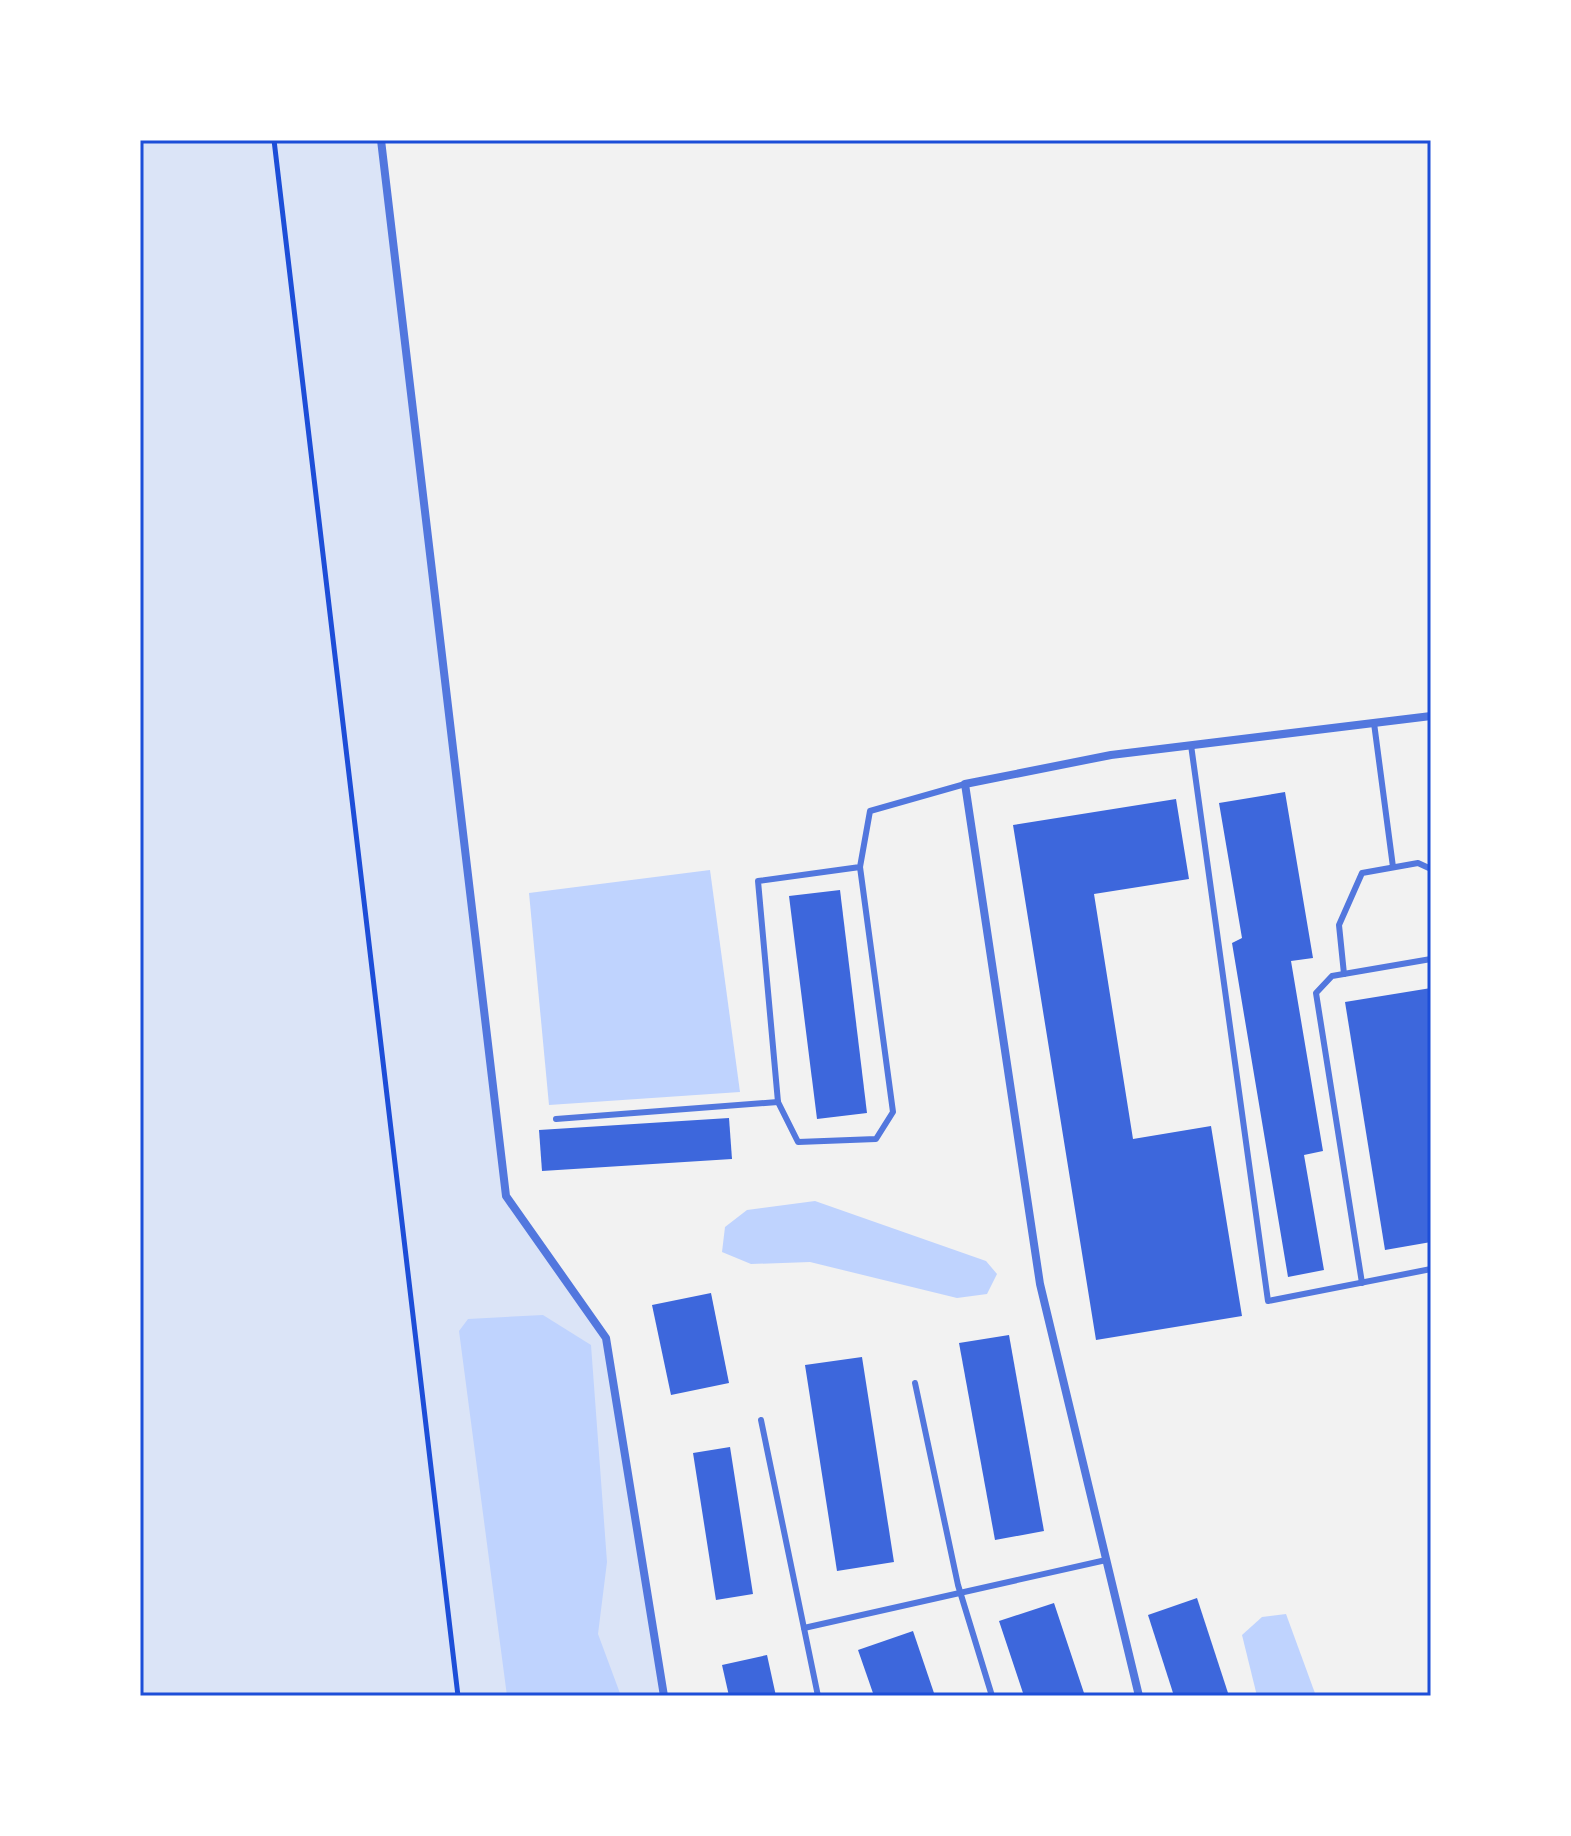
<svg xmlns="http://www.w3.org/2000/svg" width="1571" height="1836" font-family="'PT Serif',serif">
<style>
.green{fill:#dbe4f7}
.water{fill:#bfd3fe}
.building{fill:#3d67dc}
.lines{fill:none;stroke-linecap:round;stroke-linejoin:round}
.path{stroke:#1d4ed8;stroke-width:5}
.service{stroke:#5277de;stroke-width:6}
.minor{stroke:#5277de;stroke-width:8}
.neatline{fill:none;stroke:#1d4ed8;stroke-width:3}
</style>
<rect width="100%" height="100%" fill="#f2f2f2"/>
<path class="green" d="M 140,140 L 384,140 L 506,1195 L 606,1338 L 664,1696 L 140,1696 Z"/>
<g class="water">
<path d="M 710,870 L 740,1092 L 549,1105 L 529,893 Z"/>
<path d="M 815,1201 L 986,1261 L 997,1274 L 987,1294 L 957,1298 L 810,1262 L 751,1264 L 722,1252 L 725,1227 L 747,1210 Z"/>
<path d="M 543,1315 L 591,1345 L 607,1562 L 598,1634 L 621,1696 L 507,1696 L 459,1331 L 468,1319 Z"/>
<path d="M 1286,1614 L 1316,1696 L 1257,1696 L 1242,1635 L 1262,1617 Z"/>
</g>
<g class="building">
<path d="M 1285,792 L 1313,958 L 1291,961 L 1323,1151 L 1304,1155 L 1324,1270 L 1288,1277 L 1232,943 L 1242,938 L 1219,803 Z"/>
<path d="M 1176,799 L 1189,879 L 1094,894 L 1133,1139 L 1211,1126 L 1242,1316 L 1096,1340 L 1013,825 Z"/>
<path d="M 840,890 L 867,1113 L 817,1119 L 789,896 Z"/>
<path d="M 1431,988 L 1431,1242 L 1385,1250 L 1345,1002 Z"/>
<path d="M 729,1118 L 732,1159 L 542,1171 L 539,1130 Z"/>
<path d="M 711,1293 L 729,1383 L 671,1395 L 652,1305 Z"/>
<path d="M 1009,1335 L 1044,1531 L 995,1540 L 959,1343 Z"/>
<path d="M 862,1357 L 894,1562 L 837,1571 L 805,1365 Z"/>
<path d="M 730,1447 L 753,1594 L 716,1600 L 693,1453 Z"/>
<path d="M 1197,1598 L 1229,1696 L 1174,1696 L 1148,1615 Z"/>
<path d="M 1054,1603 L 1085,1696 L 1024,1696 L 999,1621 Z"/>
<path d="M 913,1631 L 935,1696 L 874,1696 L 858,1650 Z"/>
<path d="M 767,1655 L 776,1696 L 729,1696 L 722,1665 Z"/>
</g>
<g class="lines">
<path class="path" d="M 274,140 L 458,1696"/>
<g class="service">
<path d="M 1374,723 L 1393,867"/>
<path d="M 1191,745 L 1268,1301 L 1431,1269"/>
<path d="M 860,867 L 893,1112 L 876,1139 L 798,1142 L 778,1102 L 758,881 L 860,867 L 870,811 L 965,784"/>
<path d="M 1344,974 L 1339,925 L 1362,873 L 1418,863 L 1431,869"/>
<path d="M 556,1119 L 778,1102"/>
<path d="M 1362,1283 L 1316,993 L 1332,976 L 1431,959"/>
<path d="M 915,1383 L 958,1585 L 992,1696"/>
<path d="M 761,1420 L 818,1696"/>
<path d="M 804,1628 L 1106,1560"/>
</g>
<g class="minor">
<path d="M 381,140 L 506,1196 L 606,1338 L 664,1696"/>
<path d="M 1139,1696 L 1040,1284 L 965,784 L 1111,755 L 1431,716"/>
</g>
</g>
<rect width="1571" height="1836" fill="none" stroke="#ffffff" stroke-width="284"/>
<rect x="142" y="142" width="1287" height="1552" class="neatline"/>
</svg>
